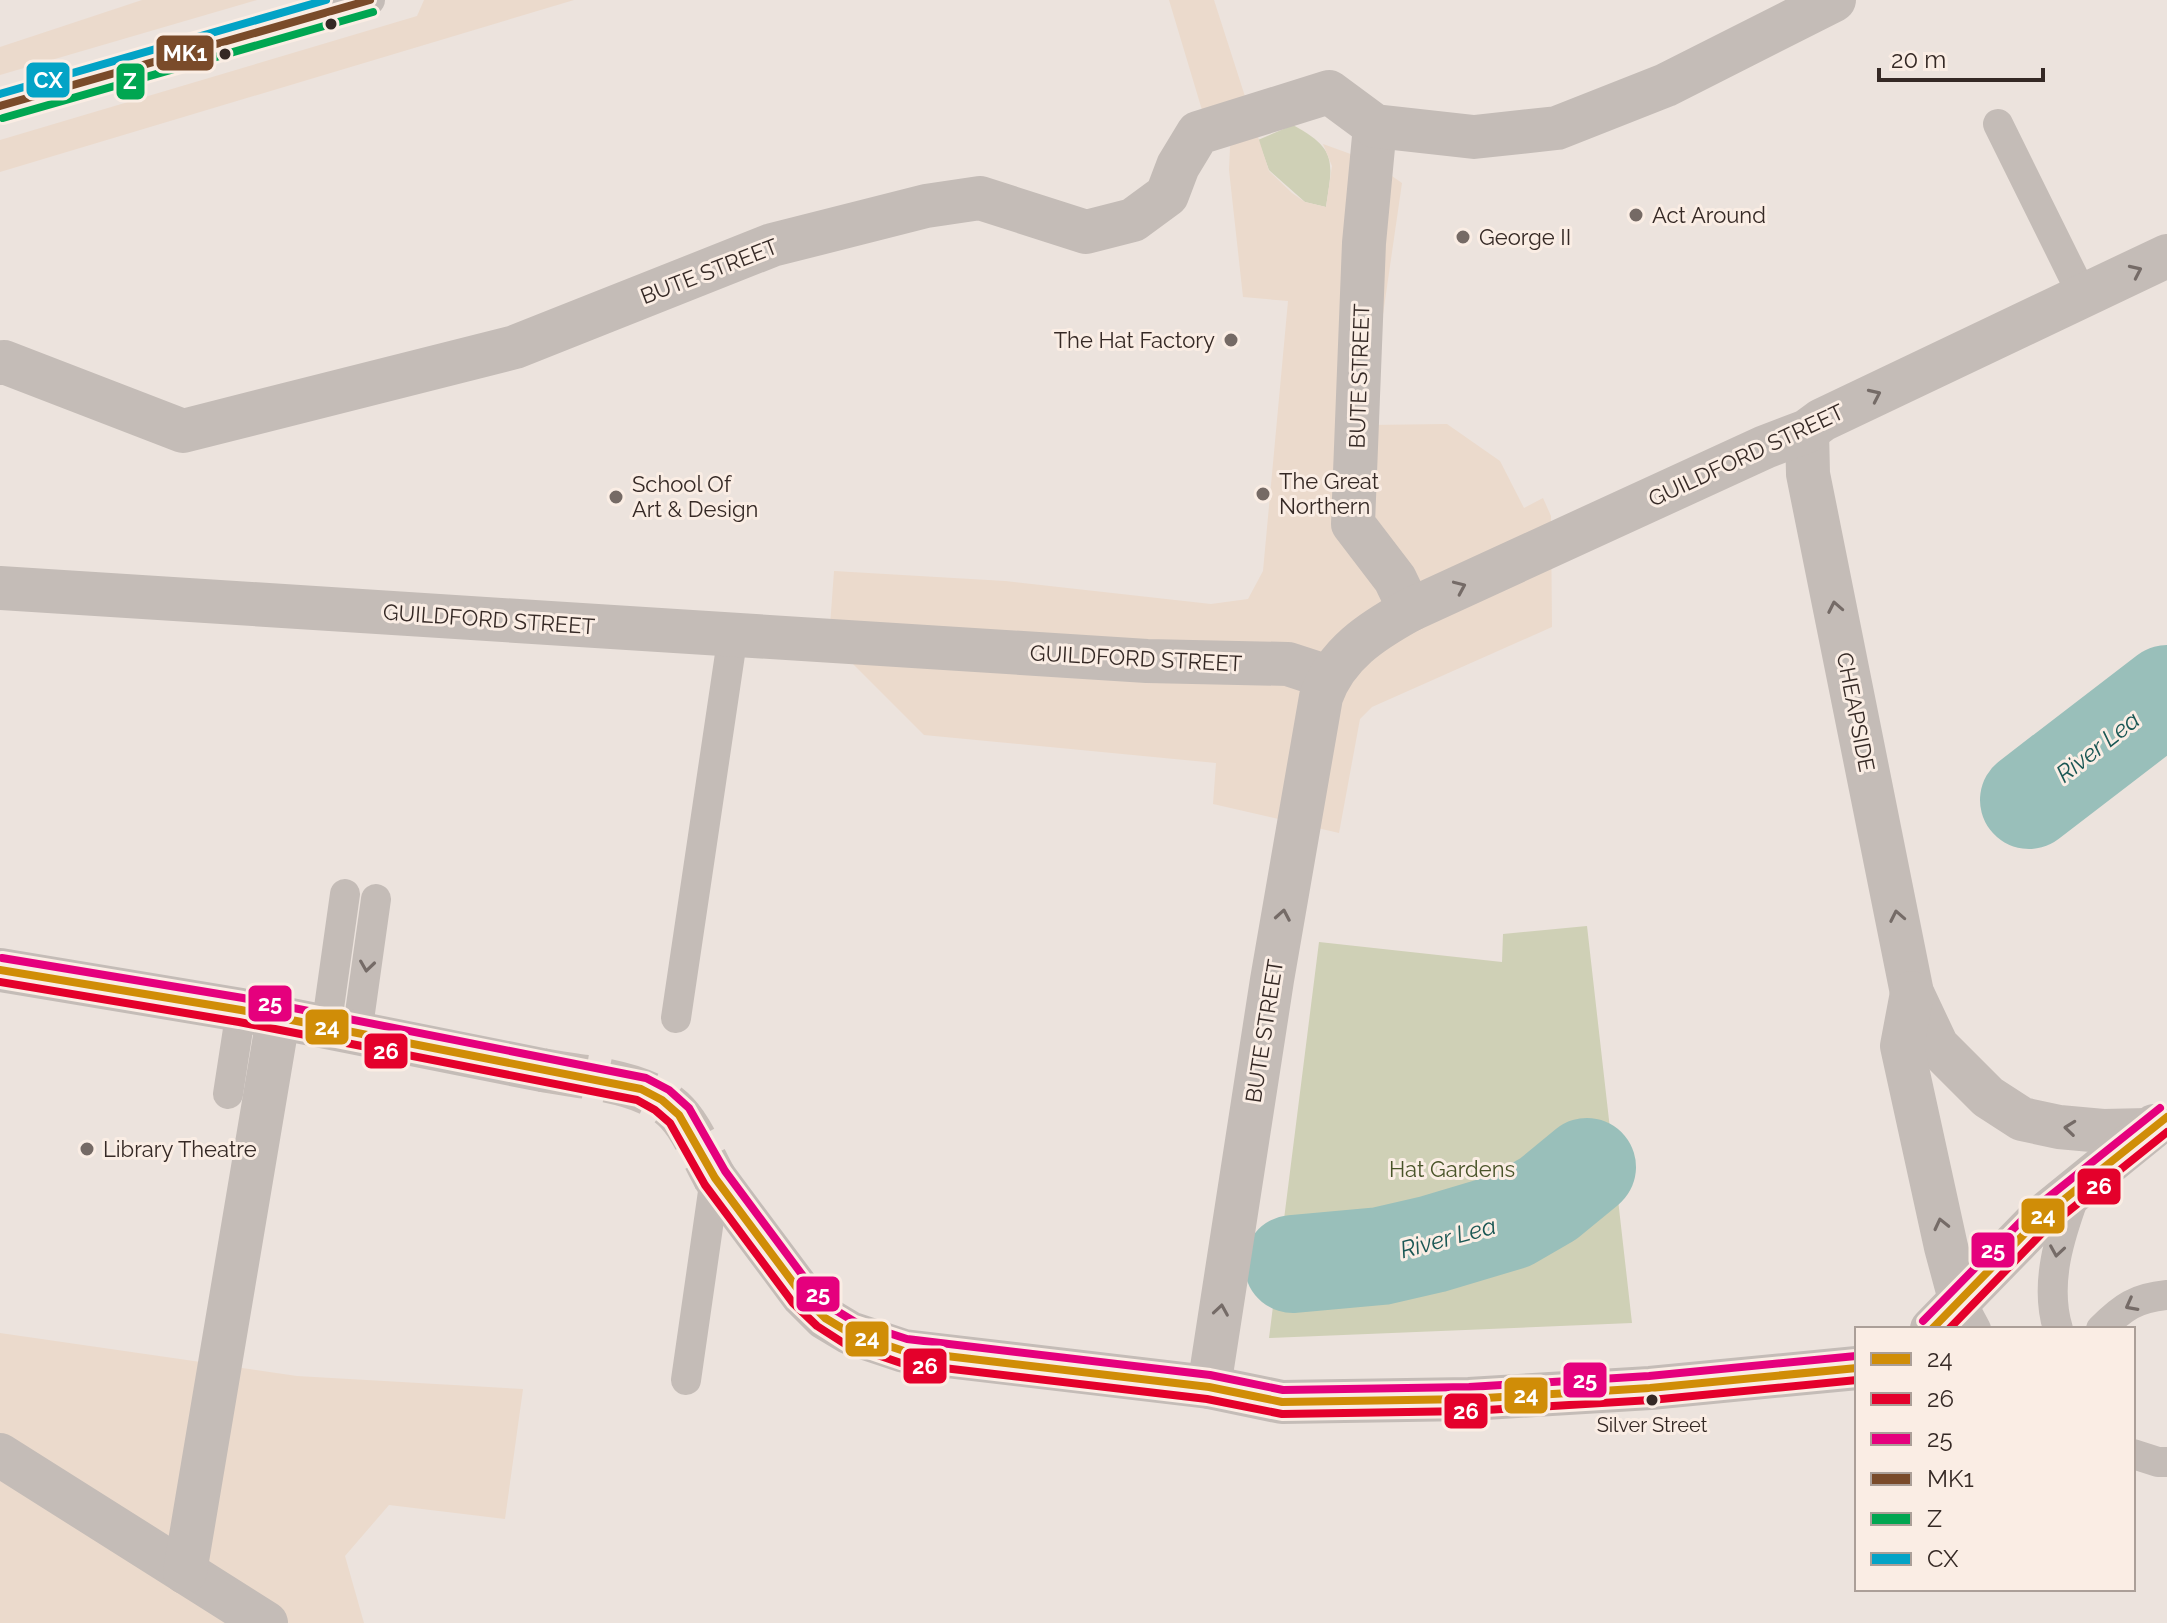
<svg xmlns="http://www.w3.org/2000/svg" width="2167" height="1623" font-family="Raleway,sans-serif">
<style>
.green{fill:#cfd0b6}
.plaza{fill:#ebdacc}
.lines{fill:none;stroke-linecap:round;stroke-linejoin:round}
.river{stroke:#99bfba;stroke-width:98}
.street-tunnel{stroke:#c7beb8;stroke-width:44;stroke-dasharray:44 22;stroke-linecap:butt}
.lane{stroke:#c4bcb7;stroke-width:30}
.street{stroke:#c4bcb7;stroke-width:44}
.bus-1-casing{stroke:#faede4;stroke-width:14}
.bus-2-casing{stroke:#faede4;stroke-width:14}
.bus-3-casing{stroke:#faede4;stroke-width:14}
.bus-4-casing{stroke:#faede4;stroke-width:14}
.bus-5-casing{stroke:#faede4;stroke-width:14}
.bus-6-casing{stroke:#faede4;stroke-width:14}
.bus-1{stroke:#d08d07;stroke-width:8}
.bus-2{stroke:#e4002b;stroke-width:8}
.bus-3{stroke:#e5007d;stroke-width:8}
.bus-4{stroke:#7a4b2a;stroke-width:8}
.bus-5{stroke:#00a651;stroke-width:8}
.bus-6{stroke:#03a3c6;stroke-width:8}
.oneway{stroke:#756b67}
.bus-dot{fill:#352925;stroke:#faede4;stroke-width:3}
.poi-dot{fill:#756a65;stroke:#faede4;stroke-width:3}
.labels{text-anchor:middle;stroke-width:6;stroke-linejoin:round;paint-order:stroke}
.bus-label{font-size:20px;fill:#352925;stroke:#faede4}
.poi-label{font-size:22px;fill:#352925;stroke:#faede4;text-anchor:start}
.street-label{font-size:22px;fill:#352925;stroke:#faede4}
.park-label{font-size:22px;fill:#495429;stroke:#faede4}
.water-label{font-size:24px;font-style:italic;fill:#1a5754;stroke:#faede4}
.line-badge{stroke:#faede4;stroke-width:3}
.badge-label{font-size:22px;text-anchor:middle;font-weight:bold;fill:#fff}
</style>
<rect width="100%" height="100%" fill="#ece3dd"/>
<g class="green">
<path d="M 1293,125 C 1337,149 1333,161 1326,207 L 1305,202 L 1269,170 L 1258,140 Z"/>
<path d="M 1587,926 L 1632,1323 L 1269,1338 L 1319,942 L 1502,962 L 1503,934 Z"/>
</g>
<g class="plaza">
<path d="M 142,0 L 257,0 L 0,75 L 0,47 Z"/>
<path d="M 424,0 L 574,0 L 0,172 L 0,140 L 417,16 Z"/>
<path d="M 1169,0 L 1214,0 L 1269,171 L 1292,193 L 1305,202 L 1326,207 L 1332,166 L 1323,144 L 1370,161 L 1402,183 L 1367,425 L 1447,424 L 1500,461 L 1524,508 L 1543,498 L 1551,516 L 1552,627 L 1372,707 L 1360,719 L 1339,833 L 1213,804 L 1216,763 L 924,735 L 829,640 L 834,571 L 1005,581 L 1211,604 L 1248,599 L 1263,571 L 1288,301 L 1243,297 L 1229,170 L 1231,125 L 1214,150 Z"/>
<path d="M 0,1333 L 297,1376 L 523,1389 L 505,1519 L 389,1505 L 345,1556 L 364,1623 L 0,1623 Z"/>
</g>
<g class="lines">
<g class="river">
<path d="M 2029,800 L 2167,694"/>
<path d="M 1293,1264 L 1381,1256 L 1433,1244 L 1510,1221 L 1548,1199 L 1587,1167"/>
</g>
<path class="street-tunnel" d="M 542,1070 C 584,1078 646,1080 677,1113 C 693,1130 703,1157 715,1178"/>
<g class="lane">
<path d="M 0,106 L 370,0"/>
<path d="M 1998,124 L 2083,296"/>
<path d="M 676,1018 L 733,634"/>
<path d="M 326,1029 L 345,894"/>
<path d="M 357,1034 L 376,899"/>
<path d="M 228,1094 L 241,1010"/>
<path d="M 1960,1299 L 1976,1329"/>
<path d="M 2058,1329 C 2044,1283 2060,1235 2076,1192"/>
<path d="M 2101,1329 C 2123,1307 2136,1298 2167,1295"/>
<path d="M 686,1380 L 715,1178"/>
<path d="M 2133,1454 L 2158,1462 L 2167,1462"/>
</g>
<g class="street">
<path d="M 1375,126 L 1364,243 L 1353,524 L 1395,579 L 1410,610"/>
<path d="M 0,363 L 4,362 L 183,431 L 515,347 L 772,245 L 926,206 L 980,198 L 1086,232 L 1133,220 L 1167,195 L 1178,166 L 1198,133 L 1329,92 L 1375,126 L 1474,137 L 1557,128 L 1666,85 L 1834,0"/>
<path d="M 1807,431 L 1808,474 L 1912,993 L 1937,1046 L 1988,1097 L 2022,1119 L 2059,1127 L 2103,1131 L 2148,1130"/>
<path d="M 0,588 L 1147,661 L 1288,664 L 1328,677"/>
<path d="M 0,970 L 241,1010 L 542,1070"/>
<path d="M 1912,993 L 1902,1046 L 1946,1247 L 1960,1299"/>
<path d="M 715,1178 L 803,1296 L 825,1318 L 850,1333 L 904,1351 L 1209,1387 L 1282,1402 L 1469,1399 L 1650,1388 L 1857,1368"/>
<path d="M 1932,1329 L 2037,1221 L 2154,1126"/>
<path d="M 1209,1387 L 1272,980 L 1321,697 C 1336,654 1372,631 1410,610 L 1765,447 L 1807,431 L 1822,420 L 2167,256"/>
<path d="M 0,1455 L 266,1623"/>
<path d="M 185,1572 L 278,1019"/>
</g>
<g class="bus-1-casing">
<g id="bus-1">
<path d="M 0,970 L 241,1010 L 641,1089 L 662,1100 L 679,1115 L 715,1178 L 803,1296 L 825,1318 L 850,1333 L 904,1351 L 1209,1387 L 1282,1402 L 1469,1399 L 1650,1388 L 1857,1368"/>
<path d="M 1932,1329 L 2037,1221 L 2167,1117"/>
</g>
</g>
<g class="bus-2-casing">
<g id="bus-2">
<path d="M 0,982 L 239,1022 L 637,1100 L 655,1110 L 670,1123 L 705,1185 L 793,1303 L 817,1326 L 845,1344 L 901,1363 L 1207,1399 L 1282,1414 L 1470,1411 L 1651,1400 L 1857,1380"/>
<path d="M 1949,1329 L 2045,1230 L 2167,1132"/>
</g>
</g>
<g class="bus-3-casing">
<g id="bus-3">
<path d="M 2,958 L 243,998 L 646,1078 L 669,1090 L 689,1108 L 725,1171 L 812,1288 L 832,1308 L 855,1322 L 907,1339 L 1210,1375 L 1283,1390 L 1469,1387 L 1649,1376 L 1856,1356"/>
<path d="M 1923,1321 L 2030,1212 L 2160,1108"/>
</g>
</g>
<g class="bus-4-casing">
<path id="bus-4" d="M 0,106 L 370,0"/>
</g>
<g class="bus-5-casing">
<path id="bus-5" d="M 3,118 L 373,12"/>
</g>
<g class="bus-6-casing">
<path id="bus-6" d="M 0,94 L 326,0"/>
</g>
<use href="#bus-1" class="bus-1"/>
<use href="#bus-2" class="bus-2"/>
<use href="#bus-3" class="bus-3"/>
<use href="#bus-4" class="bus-4"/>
<use href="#bus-5" class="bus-5"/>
<use href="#bus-6" class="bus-6"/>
</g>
<defs><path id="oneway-chevron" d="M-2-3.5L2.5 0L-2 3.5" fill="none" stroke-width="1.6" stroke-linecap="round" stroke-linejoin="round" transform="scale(2)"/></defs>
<g class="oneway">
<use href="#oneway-chevron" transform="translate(2136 271) rotate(-25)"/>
<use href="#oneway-chevron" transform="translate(1875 395) rotate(-25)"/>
<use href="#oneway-chevron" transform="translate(1460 587) rotate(-24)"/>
<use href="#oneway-chevron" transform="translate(1835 607) rotate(-101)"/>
<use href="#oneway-chevron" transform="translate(1283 915) rotate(-80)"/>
<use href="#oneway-chevron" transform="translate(1897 916) rotate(-101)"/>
<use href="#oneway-chevron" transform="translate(367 966) rotate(98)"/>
<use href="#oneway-chevron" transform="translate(2070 1128) rotate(-174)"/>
<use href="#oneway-chevron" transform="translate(1941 1224) rotate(-103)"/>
<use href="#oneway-chevron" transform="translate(2057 1251) rotate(99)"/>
<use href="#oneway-chevron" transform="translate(2131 1305) rotate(152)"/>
<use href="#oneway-chevron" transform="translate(1221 1310) rotate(-81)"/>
</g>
<g class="bus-dot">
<circle cx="331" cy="24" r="7"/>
<circle cx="225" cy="54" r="7"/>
<circle cx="1652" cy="1400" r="7"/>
</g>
<g class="poi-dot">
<circle cx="1636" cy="215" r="8"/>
<circle cx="1463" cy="237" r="8"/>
<circle cx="1231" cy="340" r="8"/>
<circle cx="1263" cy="494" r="8"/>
<circle cx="616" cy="497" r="8"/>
<circle cx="87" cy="1149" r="8"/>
</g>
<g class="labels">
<g class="bus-label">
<text x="1652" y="1432">Silver Street</text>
</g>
<g class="poi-label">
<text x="1652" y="223">Act Around</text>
<text x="1479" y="245">George II</text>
<text x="1215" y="348" text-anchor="end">The Hat Factory</text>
<text x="1279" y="489">The Great<tspan x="1279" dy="25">Northern</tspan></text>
<text x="632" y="492">School Of<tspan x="632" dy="25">Art &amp; Design</tspan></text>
<text x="103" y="1157">Library Theatre</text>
</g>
<g class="street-label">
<text transform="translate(709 271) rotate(-21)" y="8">BUTE STREET</text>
<text transform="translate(1359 376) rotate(-88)" y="8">BUTE STREET</text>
<text transform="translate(1746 455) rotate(-25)" y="8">GUILDFORD STREET</text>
<text transform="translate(489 619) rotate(4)" y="8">GUILDFORD STREET</text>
<text transform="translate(1136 658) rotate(3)" y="8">GUILDFORD STREET</text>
<text transform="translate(1856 712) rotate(79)" y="8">CHEAPSIDE</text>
<text transform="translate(1264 1031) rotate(-81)" y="8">BUTE STREET</text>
</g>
<g class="park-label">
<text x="1452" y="1177">Hat Gardens</text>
</g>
<g class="water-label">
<text transform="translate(2098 747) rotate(-38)" y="8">River Lea</text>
<text transform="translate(1448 1238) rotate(-15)" y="8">River Lea</text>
</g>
</g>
<g class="line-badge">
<rect x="155" y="34" width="60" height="38" rx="8" fill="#7a4b2a"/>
<rect x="25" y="61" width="46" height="38" rx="8" fill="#03a3c6"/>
<rect x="115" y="62" width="31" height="39" rx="8" fill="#00a651"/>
<rect x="247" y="984" width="46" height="39" rx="8" fill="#e5007d"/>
<rect x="304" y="1008" width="46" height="38" rx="8" fill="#d08d07"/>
<rect x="363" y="1032" width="46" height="38" rx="8" fill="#e4002b"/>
<rect x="2076" y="1167" width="46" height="39" rx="8" fill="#e4002b"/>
<rect x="2020" y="1197" width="46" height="38" rx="8" fill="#d08d07"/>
<rect x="1970" y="1231" width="46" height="38" rx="8" fill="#e5007d"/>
<rect x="795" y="1275" width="46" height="38" rx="8" fill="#e5007d"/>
<rect x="844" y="1320" width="46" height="38" rx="8" fill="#d08d07"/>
<rect x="902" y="1347" width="46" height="38" rx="8" fill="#e4002b"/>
<rect x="1562" y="1361" width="46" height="38" rx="8" fill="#e5007d"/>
<rect x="1503" y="1376" width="46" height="39" rx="8" fill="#d08d07"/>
<rect x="1443" y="1392" width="46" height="38" rx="8" fill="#e4002b"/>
</g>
<g class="badge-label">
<text x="185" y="61">MK1</text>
<text x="48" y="88">CX</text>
<text x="130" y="89">Z</text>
<text x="270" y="1011">25</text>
<text x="327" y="1035">24</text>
<text x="386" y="1059">26</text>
<text x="2099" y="1194">26</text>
<text x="2043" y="1224">24</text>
<text x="1993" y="1258">25</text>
<text x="818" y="1302">25</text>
<text x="867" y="1346">24</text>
<text x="925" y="1374">26</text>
<text x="1585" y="1388">25</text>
<text x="1526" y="1403">24</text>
<text x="1466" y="1419">26</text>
</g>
<rect x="1855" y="1327" width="280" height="264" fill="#faede4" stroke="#ab9f98" stroke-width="2"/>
<rect x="1871" y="1353" width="40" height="12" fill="#d08d07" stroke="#ab9f98" stroke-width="2"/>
<text x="1927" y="1367" font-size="24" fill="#352925">24</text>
<rect x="1871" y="1393" width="40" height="12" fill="#e4002b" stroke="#ab9f98" stroke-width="2"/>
<text x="1927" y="1407" font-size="24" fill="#352925">26</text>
<rect x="1871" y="1433" width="40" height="12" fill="#e5007d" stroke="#ab9f98" stroke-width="2"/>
<text x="1927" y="1447" font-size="24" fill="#352925">25</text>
<rect x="1871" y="1473" width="40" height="12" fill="#7a4b2a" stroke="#ab9f98" stroke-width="2"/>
<text x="1927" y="1487" font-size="24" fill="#352925">MK1</text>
<rect x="1871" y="1513" width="40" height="12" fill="#00a651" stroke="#ab9f98" stroke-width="2"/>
<text x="1927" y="1527" font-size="24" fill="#352925">Z</text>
<rect x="1871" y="1553" width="40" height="12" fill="#03a3c6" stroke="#ab9f98" stroke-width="2"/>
<text x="1927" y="1567" font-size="24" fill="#352925">CX</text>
<path d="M1879 68v12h164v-12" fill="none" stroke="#352925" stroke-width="4"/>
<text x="1891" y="68" font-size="24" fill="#352925" stroke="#faede4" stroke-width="6" paint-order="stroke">20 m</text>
</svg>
